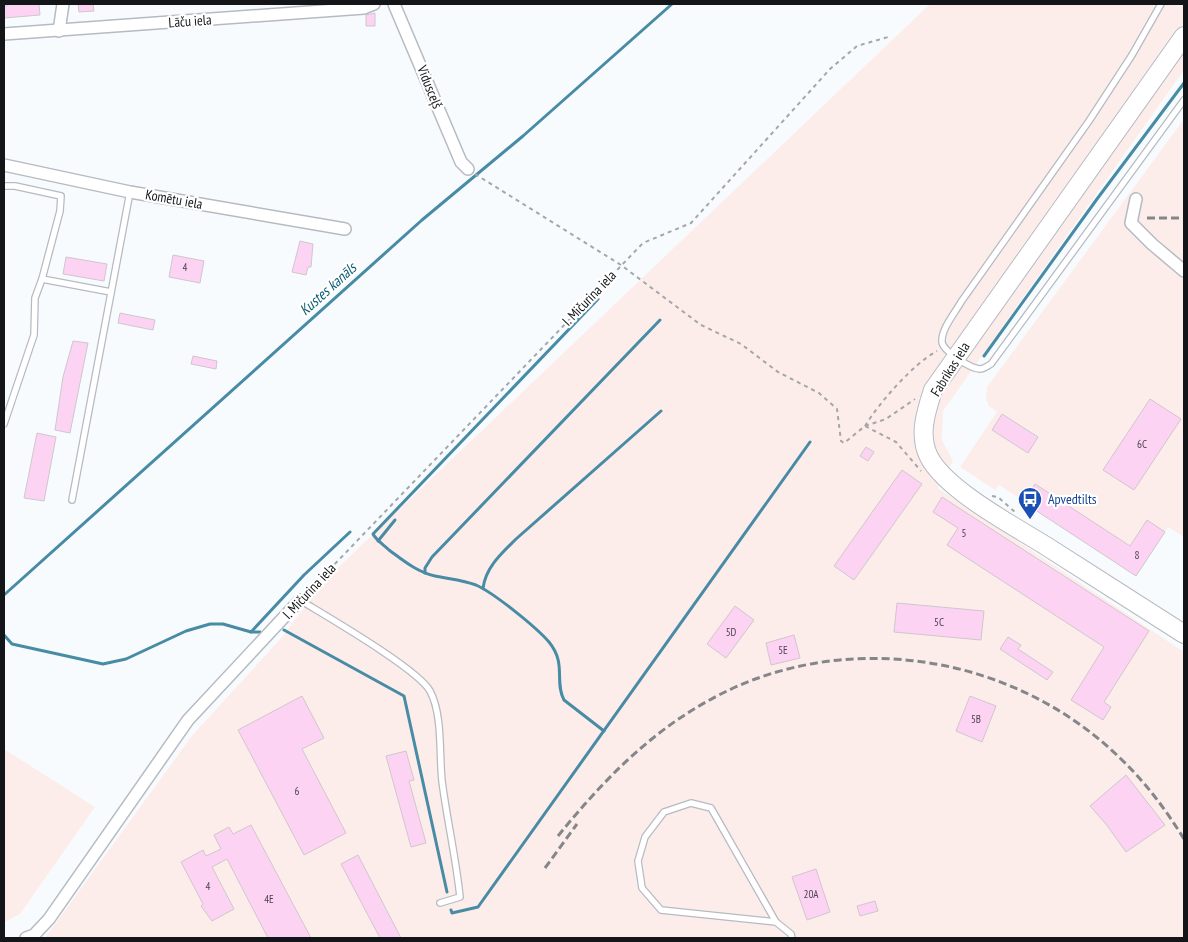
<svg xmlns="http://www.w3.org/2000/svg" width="1188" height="942" font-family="'PT Sans Narrow',sans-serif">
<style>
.industrial{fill:#fdedea}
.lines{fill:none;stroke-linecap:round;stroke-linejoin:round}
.stream{stroke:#488ba5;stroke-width:3}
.building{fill:#fcd3f3;stroke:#cfc7cd}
.lane-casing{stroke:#b5bbc3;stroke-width:8}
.street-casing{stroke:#b5bbc3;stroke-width:14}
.primary-casing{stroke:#b5bbc3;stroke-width:20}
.path{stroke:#a4a7aa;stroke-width:2;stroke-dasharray:4 4;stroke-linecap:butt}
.lane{stroke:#fff;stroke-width:5.5}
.street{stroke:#fff;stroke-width:11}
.primary{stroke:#fff;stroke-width:18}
.rail{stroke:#84878a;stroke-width:3;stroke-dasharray:8 4;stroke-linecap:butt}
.labels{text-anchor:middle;stroke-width:4.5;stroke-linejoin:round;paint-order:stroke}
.number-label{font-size:11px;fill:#4d444f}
.street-label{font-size:14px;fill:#131518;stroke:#fff}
.transit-label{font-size:14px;fill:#164399;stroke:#fff;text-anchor:start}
.water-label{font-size:15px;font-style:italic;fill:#085a72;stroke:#fff}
</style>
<rect width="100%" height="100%" fill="#f8fbfe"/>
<g class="industrial">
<path d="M 930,4 L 1184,4 L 1184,70 L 943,411 L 942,440 L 953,461 L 938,488 L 1184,652 L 1184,938 L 45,938 L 191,737 L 282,637 L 325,580 Z"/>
<path d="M 1184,119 L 1184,537 L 1168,527 L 1136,576 L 999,485 L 995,490 L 960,467 L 997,412 L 989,406 L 986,399 L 987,387 Z"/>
<path d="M 4,749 L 95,807 L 20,914 L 5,922 Z"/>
</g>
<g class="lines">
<g class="stream">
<path d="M 598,299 L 373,534 C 376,540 384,545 389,550 C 404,561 417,572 435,576 C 449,579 463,580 476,585 C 494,593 536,627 549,642 C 567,664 554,681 564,700 L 604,731"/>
<path d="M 984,356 L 1097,199 L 1184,83"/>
<path d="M 378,541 L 395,520"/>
<path d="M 425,573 L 425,568 L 432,557 L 660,320"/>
<path d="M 483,588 C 486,567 501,554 516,539 L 661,411"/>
<path d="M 4,595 L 422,220 L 523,136 L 672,4"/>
<path d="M 284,630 L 404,696 L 447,892"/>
<path d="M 251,632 L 260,632"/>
<path d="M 4,635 L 12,644 L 103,664 L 126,659 L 186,631 L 210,624 L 223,624 L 251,632 L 304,575 L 350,532"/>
<path d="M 451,910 L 452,913 L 478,907 L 810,442"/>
</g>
</g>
<g class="building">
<path d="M 7,4 L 39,4 L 40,15 L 4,18 L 4,6 L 7,6 Z"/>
<path d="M 78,4 L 93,4 L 94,11 L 79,12 Z"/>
<path d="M 375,13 L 375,26 L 366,26 L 366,15 Z"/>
<path d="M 300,241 L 313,244 L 311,267 L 308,267 L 306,275 L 292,272 Z"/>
<path d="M 173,255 L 204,261 L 200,283 L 169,277 Z"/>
<path d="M 66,257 L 107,264 L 104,281 L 63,274 Z"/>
<path d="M 120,313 L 155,320 L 153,330 L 118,323 Z"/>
<path d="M 73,341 L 88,343 L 70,433 L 55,430 L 63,377 Z"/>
<path d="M 193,356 L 217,361 L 216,369 L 191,364 Z"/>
<path d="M 1150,399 L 1181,419 L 1134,490 L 1103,470 Z"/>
<path d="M 1002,414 L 1038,437 L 1028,453 L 992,430 Z"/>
<path d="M 37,433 L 56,437 L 44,501 L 24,498 Z"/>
<path d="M 866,447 L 874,452 L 868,461 L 860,456 Z"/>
<path d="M 902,470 L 922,484 L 854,580 L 834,566 Z"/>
<path d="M 1035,484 L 1130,546 L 1147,520 L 1165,532 L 1136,576 L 1023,502 Z"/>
<path d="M 942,497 L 1149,631 L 1104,702 L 1111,707 L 1103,720 L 1071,700 L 1104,647 L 947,545 L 958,528 L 933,512 Z"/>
<path d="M 897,603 L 984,611 L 981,640 L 894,632 Z"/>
<path d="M 735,606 L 754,620 L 726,658 L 707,644 Z"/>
<path d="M 794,635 L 800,658 L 771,665 L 766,643 Z"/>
<path d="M 1008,637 L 1021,645 L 1018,649 L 1053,672 L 1047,680 L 1000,649 Z"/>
<path d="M 302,696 L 324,738 L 302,749 L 346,833 L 304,855 L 238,730 Z"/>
<path d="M 970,696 L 996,706 L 982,742 L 956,731 Z"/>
<path d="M 406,751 L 414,780 L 409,781 L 426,843 L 411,847 L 386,756 Z"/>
<path d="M 1126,775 L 1165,825 L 1126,852 L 1106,824 L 1090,806 Z"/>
<path d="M 251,825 L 311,938 L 268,938 L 227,859 L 212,867 L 234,909 L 212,921 L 201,906 L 203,904 L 181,862 L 203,850 L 206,856 L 221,849 L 214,835 L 229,827 L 233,834 Z"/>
<path d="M 358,855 L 401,938 L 380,938 L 341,864 Z"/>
<path d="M 816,869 L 830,912 L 807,920 L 792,877 Z"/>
<path d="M 875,901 L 878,911 L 860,916 L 857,906 Z"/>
</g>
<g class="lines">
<g class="lane-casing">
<g id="lane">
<path d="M 1161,4 L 1132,55 L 1089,121 L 961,302 C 955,313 941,329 942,342 C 943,351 971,369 980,369 C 984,369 987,366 991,364 L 1184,100"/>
<path d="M 4,186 L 15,186 L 61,196 L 60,211 L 42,279 L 35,298 L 34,335 L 4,424"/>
<path d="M 42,279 L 111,292"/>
<path d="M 72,500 L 130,192"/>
<path d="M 300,600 C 326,616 418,669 430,691 C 443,715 439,755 442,781 C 447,820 456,858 460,897 L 440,903"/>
<path d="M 776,922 L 661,910 L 642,888 L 638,861 L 645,837 L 664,812 L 691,803 L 711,808 L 776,922 L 791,934 L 792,938"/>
</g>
</g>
<g class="street-casing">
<g id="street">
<path d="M 394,4 L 461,162 L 468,169"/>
<path d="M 59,31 L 63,4"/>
<path d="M 4,34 L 364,8 L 374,4"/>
<path d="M 4,165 L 130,192 L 345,229"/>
<path d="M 1136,199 L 1131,223 L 1152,244 L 1184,271"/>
<path d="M 26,938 L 34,935 L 49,919 L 188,720 L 300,600"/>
</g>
</g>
<g class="primary-casing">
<path id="primary" d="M 1184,36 L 933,390 C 926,412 918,435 929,457 C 946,490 1014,526 1046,546 C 1092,575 1138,605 1184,634"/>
</g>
<g class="path">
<path d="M 475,174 L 621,265 L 701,325 L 741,344 L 778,372 L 819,393 L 837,409 L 841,441 L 844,443 L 865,426 L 896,442 L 921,471"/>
<path d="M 865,426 C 879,403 913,364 937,351"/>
<path d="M 865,426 L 886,419 L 915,399"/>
<path d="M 992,496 L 998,497 L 1016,513"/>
<path d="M 307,593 L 643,243 L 691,223 L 830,69 L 857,46 L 888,37"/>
</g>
<use href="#lane" class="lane"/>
<use href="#street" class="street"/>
<use href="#primary" class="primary"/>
<g class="rail">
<path d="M 1147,218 L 1184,218"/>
<path d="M 558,836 C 600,784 647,735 706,702 C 839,626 1012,652 1121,759 C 1146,783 1166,810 1184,839"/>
<path d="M 545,868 L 577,824"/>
</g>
</g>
<defs>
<g id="bus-pin" transform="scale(1.25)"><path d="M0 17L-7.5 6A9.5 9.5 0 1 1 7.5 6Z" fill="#1a4fb4" stroke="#fff"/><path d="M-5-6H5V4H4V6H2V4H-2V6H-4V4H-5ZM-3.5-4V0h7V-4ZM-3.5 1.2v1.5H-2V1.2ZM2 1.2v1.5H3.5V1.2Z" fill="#fff"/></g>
</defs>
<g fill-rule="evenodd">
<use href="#bus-pin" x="1030" y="499"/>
</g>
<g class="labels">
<g class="number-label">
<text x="185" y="271">4</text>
<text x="1142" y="448">6C</text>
<text x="964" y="537">5</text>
<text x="1137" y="559">8</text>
<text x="939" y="626">5C</text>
<text x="731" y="636">5D</text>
<text x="783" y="654">5E</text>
<text x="976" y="723">5B</text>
<text x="297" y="795">6</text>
<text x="208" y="890">4</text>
<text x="811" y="898">20A</text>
<text x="269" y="903">4E</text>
</g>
<g class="street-label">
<text transform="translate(190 21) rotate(-4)" y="5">Lāču iela</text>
<text transform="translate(430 87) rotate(68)" y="5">Vidusceļš</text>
<text transform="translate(174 199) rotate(10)" y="5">Komētu iela</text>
<text transform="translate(589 298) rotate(-46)" y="5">I. Mičurina iela</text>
<text transform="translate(950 369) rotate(-58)" y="5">Fabrikas iela</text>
<text transform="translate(309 591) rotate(-47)" y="5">I. Mičurina iela</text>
</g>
<g class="transit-label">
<text x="1048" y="504">Apvedtilts</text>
</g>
<g class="water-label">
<text transform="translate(328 289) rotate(-42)" y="5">Kustes kanāls</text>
</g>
</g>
<rect width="1188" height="942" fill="none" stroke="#131518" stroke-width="10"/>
</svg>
